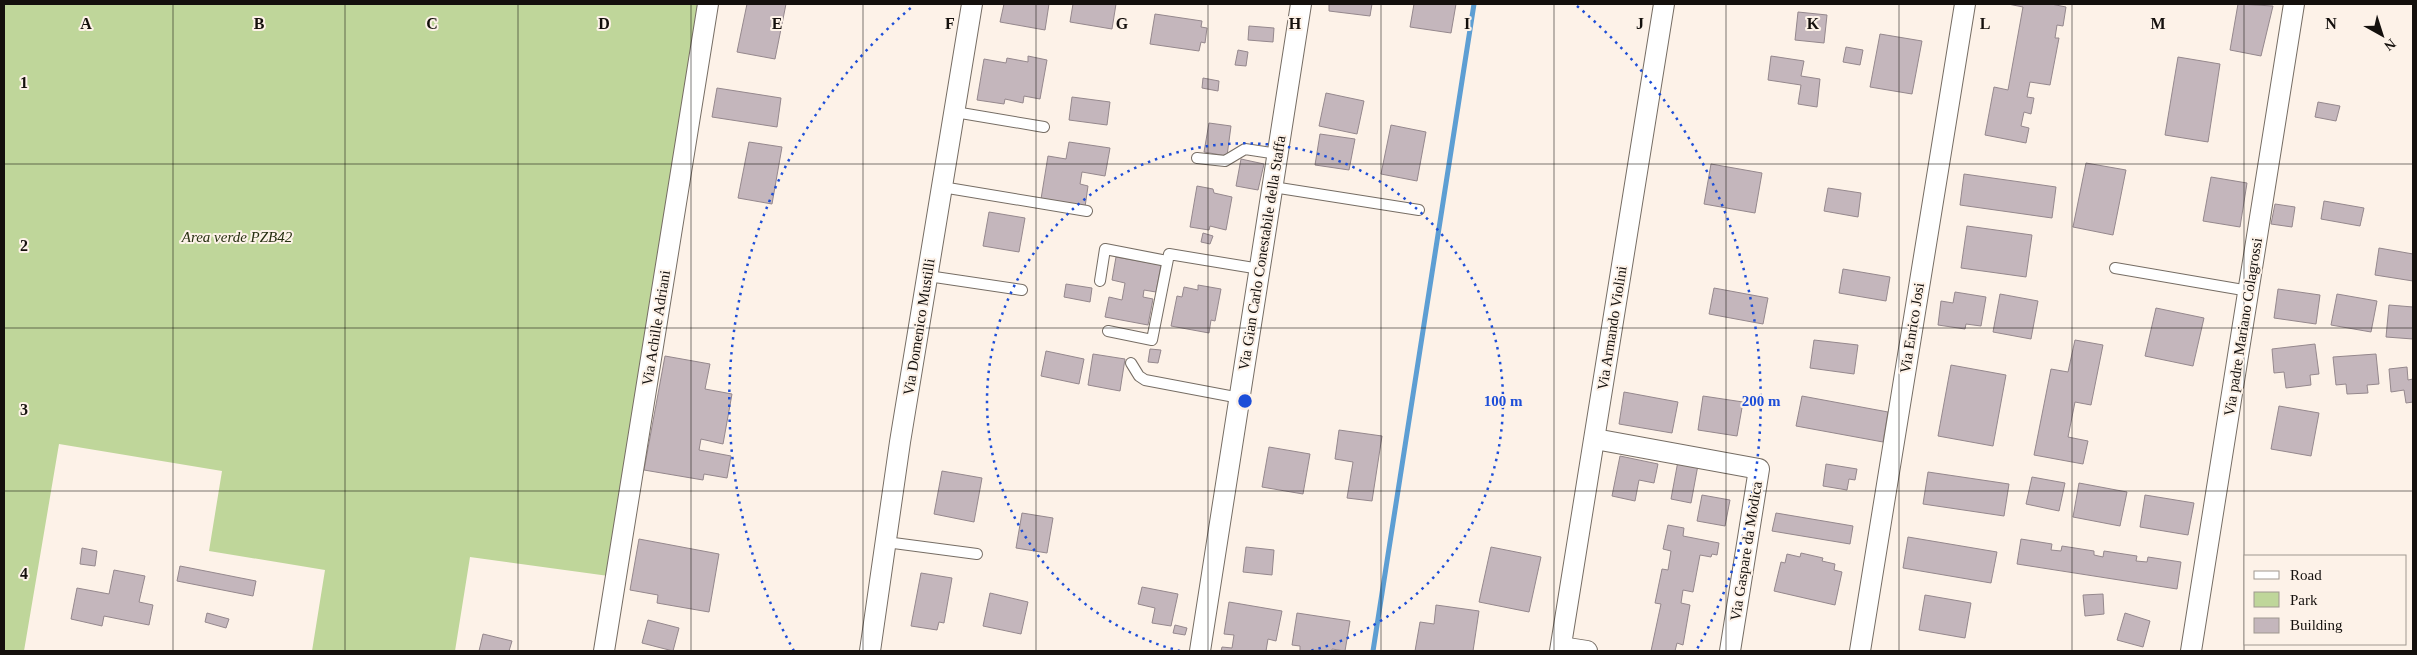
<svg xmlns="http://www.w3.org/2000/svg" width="2417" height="655" font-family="Georgia,serif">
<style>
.green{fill:#bfd69a}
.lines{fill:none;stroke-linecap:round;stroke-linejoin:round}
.stream{stroke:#5d9ed3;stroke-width:5}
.building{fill:#c4b6bc;stroke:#95888d}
.service-casing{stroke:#766d64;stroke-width:12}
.minor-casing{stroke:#766d64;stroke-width:22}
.service{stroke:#fff;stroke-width:10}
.minor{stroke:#fff;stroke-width:20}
.grid{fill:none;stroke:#14100d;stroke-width:1;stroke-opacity:0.55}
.ring{fill:none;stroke:#1d4ed8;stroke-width:2.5;stroke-dasharray:2.5 5}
.labels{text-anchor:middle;stroke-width:4;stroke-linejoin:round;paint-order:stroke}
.park-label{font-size:15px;font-style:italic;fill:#242e0f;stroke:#fdf2e8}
.street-label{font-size:15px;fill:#14100d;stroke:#fdf2e8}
.grid-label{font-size:16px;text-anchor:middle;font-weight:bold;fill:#14100d;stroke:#fdf2e8;stroke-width:4;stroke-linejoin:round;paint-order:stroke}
.centre{fill:#1d4ed8;stroke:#fdf2e8;stroke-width:2.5}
.ring-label{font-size:15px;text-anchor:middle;font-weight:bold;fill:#1d4ed8;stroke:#fdf2e8;stroke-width:4;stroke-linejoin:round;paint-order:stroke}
</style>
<rect width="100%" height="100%" fill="#fdf2e8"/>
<path class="green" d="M 4,4 L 708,4 L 616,577 L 470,557 L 455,651 L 312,651 L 325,570 L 209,551 L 222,471 L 59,444 L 24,651 L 4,651 Z"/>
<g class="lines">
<path class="stream" d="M 1373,651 L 1474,4"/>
</g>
<g class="building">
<path d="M 747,4 L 786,4 L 775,59 L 737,52 Z"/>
<path d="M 1004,4 L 1049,4 L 1045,30 L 1000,22 Z"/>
<path d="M 1073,4 L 1116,4 L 1112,29 L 1070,22 Z"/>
<path d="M 1329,4 L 1372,4 L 1370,16 L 1329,11 Z"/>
<path d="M 1414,4 L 1456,4 L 1451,33 L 1410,27 Z"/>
<path d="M 2008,4 L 2051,4 L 2066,7 L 2063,26 L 2057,25 L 2055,38 L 2059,38 L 2050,85 L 2030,82 L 2027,97 L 2034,98 L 2031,114 L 2024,112 L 2021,126 L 2029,128 L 2026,143 L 1985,135 L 1994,87 L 2008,90 L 2023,7 Z"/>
<path d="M 2238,4 L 2273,6 L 2261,56 L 2230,50 Z"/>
<path d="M 1798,12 L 1827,15 L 1824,43 L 1795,40 Z"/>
<path d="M 1155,14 L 1202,21 L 1201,27 L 1207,28 L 1205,43 L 1201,42 L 1199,51 L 1150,44 Z"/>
<path d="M 1249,26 L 1274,28 L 1273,42 L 1248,40 Z"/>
<path d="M 1880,34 L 1922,41 L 1912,94 L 1870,87 Z"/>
<path d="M 1846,47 L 1863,50 L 1860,65 L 1843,62 Z"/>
<path d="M 1238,50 L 1248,52 L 1246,66 L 1235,65 Z"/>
<path d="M 1028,56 L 1047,60 L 1040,99 L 1024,96 L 1023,103 L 1005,99 L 1004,104 L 977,100 L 984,59 L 1006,63 L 1007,58 L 1028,62 Z"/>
<path d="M 1771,56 L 1804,61 L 1801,76 L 1820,79 L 1817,107 L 1798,104 L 1801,85 L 1768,80 Z"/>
<path d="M 2178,57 L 2220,64 L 2208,142 L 2165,135 Z"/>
<path d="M 1203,78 L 1219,81 L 1218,91 L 1202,88 Z"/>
<path d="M 717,88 L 781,98 L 777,127 L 712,117 Z"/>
<path d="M 1326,93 L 1364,101 L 1357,134 L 1319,126 Z"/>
<path d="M 1072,97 L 1110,102 L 1107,125 L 1069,120 Z"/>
<path d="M 2318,102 L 2340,106 L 2336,121 L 2315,117 Z"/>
<path d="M 1209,123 L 1231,126 L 1227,156 L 1204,152 Z"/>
<path d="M 1391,125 L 1426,132 L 1417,181 L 1381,174 Z"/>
<path d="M 1320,134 L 1355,139 L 1349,170 L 1315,165 Z"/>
<path d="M 749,142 L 782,147 L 772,204 L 738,198 Z"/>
<path d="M 1069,142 L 1110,148 L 1105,176 L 1082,172 L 1080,184 L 1088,186 L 1085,207 L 1041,199 L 1048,156 L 1066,159 Z"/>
<path d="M 1241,159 L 1264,164 L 1258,190 L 1236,186 Z"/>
<path d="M 2086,163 L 2126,170 L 2113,235 L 2073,227 Z"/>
<path d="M 1711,164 L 1762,173 L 1755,213 L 1704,204 Z"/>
<path d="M 1964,174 L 2056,187 L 2052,218 L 1960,205 Z"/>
<path d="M 2211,177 L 2247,183 L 2240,227 L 2203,221 Z"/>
<path d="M 1197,186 L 1213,189 L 1214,193 L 1232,197 L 1226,230 L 1210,226 L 1209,230 L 1190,227 Z"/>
<path d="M 1828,188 L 1861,193 L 1858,217 L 1824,211 Z"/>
<path d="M 2324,201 L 2364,208 L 2360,226 L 2321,219 Z"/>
<path d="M 2275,204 L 2295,207 L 2292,227 L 2271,224 Z"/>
<path d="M 989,212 L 1025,218 L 1019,252 L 983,246 Z"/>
<path d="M 1967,226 L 2032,235 L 2026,277 L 1961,268 Z"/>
<path d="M 1203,233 L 1213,236 L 1210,244 L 1201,242 Z"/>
<path d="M 2379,248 L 2413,254 L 2413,281 L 2375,275 Z"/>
<path d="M 1116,257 L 1161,265 L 1156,292 L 1144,290 L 1143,297 L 1153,299 L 1148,325 L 1105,317 L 1109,297 L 1122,300 L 1125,283 L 1112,280 Z"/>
<path d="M 1843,269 L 1890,277 L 1886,301 L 1839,293 Z"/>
<path d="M 1066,284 L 1092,288 L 1090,302 L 1064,297 Z"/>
<path d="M 1198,285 L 1221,289 L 1215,321 L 1211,320 L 1209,333 L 1171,326 L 1177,296 L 1182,297 L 1184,287 L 1198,290 Z"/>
<path d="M 1714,288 L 1768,298 L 1763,324 L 1709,314 Z"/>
<path d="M 2278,289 L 2320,295 L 2316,324 L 2274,318 Z"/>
<path d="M 1955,292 L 1986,297 L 1981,326 L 1966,324 L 1965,329 L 1938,325 L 1941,301 L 1953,303 Z"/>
<path d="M 2000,294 L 2038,301 L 2031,339 L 1993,332 Z"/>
<path d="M 2337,294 L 2377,301 L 2371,332 L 2331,325 Z"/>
<path d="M 2389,305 L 2413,307 L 2413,339 L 2386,337 Z"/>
<path d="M 2156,308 L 2204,318 L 2193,366 L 2145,356 Z"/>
<path d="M 1814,340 L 1858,345 L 1854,374 L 1810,368 Z"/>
<path d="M 2075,340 L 2103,345 L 2091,405 L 2075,402 L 2068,437 L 2088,441 L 2083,464 L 2034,455 L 2051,369 L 2068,372 Z"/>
<path d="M 2315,344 L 2319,374 L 2310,375 L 2311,385 L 2286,388 L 2284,372 L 2274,373 L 2272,349 Z"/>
<path d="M 1150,349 L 1161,350 L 1158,363 L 1148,362 Z"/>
<path d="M 1046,351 L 1084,359 L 1079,384 L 1041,376 Z"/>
<path d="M 1093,354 L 1125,359 L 1120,391 L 1088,385 Z"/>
<path d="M 2376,354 L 2379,384 L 2367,385 L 2368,393 L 2347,394 L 2346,384 L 2336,385 L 2333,357 Z"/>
<path d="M 665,356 L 710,364 L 705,389 L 732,394 L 723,444 L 701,439 L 699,450 L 731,456 L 727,478 L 704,474 L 703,480 L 644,470 Z"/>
<path d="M 1951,365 L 2006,375 L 1993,446 L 1938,436 Z"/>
<path d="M 2407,367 L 2408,380 L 2413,379 L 2413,402 L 2406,403 L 2404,390 L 2391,392 L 2389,369 Z"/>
<path d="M 1624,392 L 1678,402 L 1672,433 L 1619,424 Z"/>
<path d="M 1703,396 L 1743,402 L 1737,436 L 1698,430 Z"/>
<path d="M 1802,396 L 1888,412 L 1883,442 L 1796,426 Z"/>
<path d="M 2279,406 L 2319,413 L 2311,456 L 2271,449 Z"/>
<path d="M 1339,430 L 1382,436 L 1372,501 L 1347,498 L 1353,462 L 1335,459 Z"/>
<path d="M 1269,447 L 1310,454 L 1303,494 L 1262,487 Z"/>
<path d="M 1620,456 L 1658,464 L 1654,483 L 1639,480 L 1635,501 L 1612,496 Z"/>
<path d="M 1678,461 L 1698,465 L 1691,503 L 1671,499 Z"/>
<path d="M 1826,464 L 1857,469 L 1855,480 L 1849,479 L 1847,490 L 1823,486 Z"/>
<path d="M 942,471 L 982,478 L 974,522 L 934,514 Z"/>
<path d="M 1928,472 L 2009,484 L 2004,516 L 1923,504 Z"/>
<path d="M 2032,477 L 2065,483 L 2059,511 L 2026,504 Z"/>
<path d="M 2079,483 L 2127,492 L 2120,526 L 2073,517 Z"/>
<path d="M 1702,495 L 1730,500 L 1725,526 L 1697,521 Z"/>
<path d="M 2145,495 L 2194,503 L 2188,535 L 2140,527 Z"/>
<path d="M 1022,513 L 1053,518 L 1047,553 L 1016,548 Z"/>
<path d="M 1776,513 L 1853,526 L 1850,544 L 1772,531 Z"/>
<path d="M 1668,525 L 1684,528 L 1683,536 L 1719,543 L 1717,555 L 1712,554 L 1711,557 L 1700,555 L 1693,592 L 1683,590 L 1681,603 L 1690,605 L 1683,645 L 1677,643 L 1675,651 L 1651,651 L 1661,604 L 1655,603 L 1662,569 L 1668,570 L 1671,551 L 1663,549 Z"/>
<path d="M 1908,537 L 1997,552 L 1991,583 L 1903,568 Z"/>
<path d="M 639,539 L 719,554 L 709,612 L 657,603 L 658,595 L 630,590 Z"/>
<path d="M 2021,539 L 2052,544 L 2051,550 L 2061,551 L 2062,546 L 2094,551 L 2094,555 L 2103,557 L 2104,551 L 2137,556 L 2136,561 L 2147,562 L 2148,557 L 2181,562 L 2177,589 L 2017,564 Z"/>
<path d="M 1246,547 L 1274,550 L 1272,575 L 1243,572 Z"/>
<path d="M 1491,547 L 1541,557 L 1529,612 L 1479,602 Z"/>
<path d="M 82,548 L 97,551 L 95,566 L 80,564 Z"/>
<path d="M 1801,553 L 1823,558 L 1822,561 L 1835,564 L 1834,570 L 1842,572 L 1835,605 L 1774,591 L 1781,562 L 1785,563 L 1787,554 L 1800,557 Z"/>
<path d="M 180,566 L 256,581 L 253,596 L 177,581 Z"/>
<path d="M 114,570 L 145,576 L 139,602 L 153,605 L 149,625 L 104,616 L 102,626 L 71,619 L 77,588 L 109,594 Z"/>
<path d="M 921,573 L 952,578 L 944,623 L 939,622 L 937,630 L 911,626 Z"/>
<path d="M 1142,587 L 1178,594 L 1171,626 L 1152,623 L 1155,608 L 1138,604 Z"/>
<path d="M 990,593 L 1028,602 L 1021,634 L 983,626 Z"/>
<path d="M 2103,594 L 2104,614 L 2085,616 L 2083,595 Z"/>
<path d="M 1925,595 L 1971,603 L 1965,638 L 1919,630 Z"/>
<path d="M 1229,602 L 1282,611 L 1276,641 L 1268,639 L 1266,651 L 1221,651 L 1222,647 L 1232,648 L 1234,635 L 1224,634 Z"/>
<path d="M 1436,605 L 1479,611 L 1473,651 L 1415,651 L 1420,622 L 1434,624 Z"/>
<path d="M 207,613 L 229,619 L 226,628 L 205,622 Z"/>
<path d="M 1297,613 L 1350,621 L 1345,651 L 1332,649 L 1332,651 L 1300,651 L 1300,646 L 1292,645 Z"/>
<path d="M 2125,613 L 2150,621 L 2143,647 L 2117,640 Z"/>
<path d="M 648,620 L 679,628 L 673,651 L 642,643 Z"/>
<path d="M 1175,625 L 1187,628 L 1185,635 L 1173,633 Z"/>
<path d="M 483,634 L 512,641 L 509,651 L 479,651 Z"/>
</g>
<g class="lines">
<g class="service-casing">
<g id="service">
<path d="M 955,112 L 1044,127"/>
<path d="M 1197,158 L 1225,161 L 1245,149 L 1278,154"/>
<path d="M 942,187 L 1087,211"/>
<path d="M 1273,187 L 1419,210"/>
<path d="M 2115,268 L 2249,291"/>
<path d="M 928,276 L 1022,290"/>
<path d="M 1100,281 L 1105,249 L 1167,261"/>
<path d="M 1108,331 L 1152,340 L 1169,254 L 1260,269"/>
<path d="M 1131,363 L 1139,376 L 1145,380 L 1240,398"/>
<path d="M 886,542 L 977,554"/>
</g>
</g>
<g class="minor-casing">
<g id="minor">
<path d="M 1595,439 L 1759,469 L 1730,651"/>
<path d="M 1561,647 L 1587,651"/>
<path d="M 604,651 L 708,4"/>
<path d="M 870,651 L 900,442 L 972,4"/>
<path d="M 1200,651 L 1301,4"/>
<path d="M 1560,651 L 1664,4"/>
<path d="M 1860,651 L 1965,4"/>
<path d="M 2191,651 L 2294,4"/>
</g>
</g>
<use href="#service" class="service"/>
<use href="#minor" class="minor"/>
</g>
<path class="grid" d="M 173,4 L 173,651M 345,4 L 345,651M 518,4 L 518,651M 691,4 L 691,651M 863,4 L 863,651M 1036,4 L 1036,651M 1208,4 L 1208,651M 1381,4 L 1381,651M 1554,4 L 1554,651M 1726,4 L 1726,651M 1899,4 L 1899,651M 2072,4 L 2072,651M 2244,4 L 2244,651M 4,164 L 2413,164M 4,328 L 2413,328M 4,491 L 2413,491"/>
<g class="ring">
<path d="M1180 651A258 258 0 1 1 1310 651"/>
<path d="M794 651A516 516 0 0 1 913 6M1577 6A516 516 0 0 1 1696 651"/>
</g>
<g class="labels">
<g class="park-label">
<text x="237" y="242">Area verde PZB42</text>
</g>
<g class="street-label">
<text transform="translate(1262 253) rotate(-81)" y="5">Via Gian Carlo Conestabile della Staffa</text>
<text transform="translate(919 327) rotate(-81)" y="5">Via Domenico Mustilli</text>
<text transform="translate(2243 327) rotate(-81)" y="5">Via padre Mariano Colagrossi</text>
<text transform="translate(656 328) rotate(-81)" y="5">Via Achille Adriani</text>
<text transform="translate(1612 328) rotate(-81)" y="5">Via Armando Violini</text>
<text transform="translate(1912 328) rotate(-81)" y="5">Via Enrico Josi</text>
<text transform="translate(1746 551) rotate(-81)" y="5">Via Gaspare da Modica</text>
</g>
</g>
<g class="grid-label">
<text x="86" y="29">A</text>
<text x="259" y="29">B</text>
<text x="432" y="29">C</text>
<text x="604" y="29">D</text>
<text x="777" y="29">E</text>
<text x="950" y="29">F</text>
<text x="1122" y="29">G</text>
<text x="1295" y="29">H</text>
<text x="1467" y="29">I</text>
<text x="1640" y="29">J</text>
<text x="1813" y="29">K</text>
<text x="1985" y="29">L</text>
<text x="2158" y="29">M</text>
<text x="2331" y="29">N</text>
<text x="24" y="88">1</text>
<text x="24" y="251">2</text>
<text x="24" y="415">3</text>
<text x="24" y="579">4</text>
</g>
<circle cx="1245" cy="401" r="8" class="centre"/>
<g class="ring-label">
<text x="1503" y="406">100 m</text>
<text x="1761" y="406">200 m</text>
</g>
<rect width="2417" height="655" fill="none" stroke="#14100d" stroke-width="10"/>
<rect x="2244" y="555" width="162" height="90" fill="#fdf2e8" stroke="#a09890"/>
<rect x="2254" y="571" width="25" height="8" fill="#ffffff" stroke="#a09890"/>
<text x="2290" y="580" font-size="15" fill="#14100d">Road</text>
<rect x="2254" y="592" width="25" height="15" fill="#bfd69a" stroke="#a09890"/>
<text x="2290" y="605" font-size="15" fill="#14100d">Park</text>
<rect x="2254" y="618" width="25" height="15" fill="#c4b6bc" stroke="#a09890"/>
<text x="2290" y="630" font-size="15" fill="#14100d">Building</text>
<g transform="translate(2382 35) rotate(141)" stroke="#fdf2e8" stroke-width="4" paint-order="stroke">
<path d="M0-4L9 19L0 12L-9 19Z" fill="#14100d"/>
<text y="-8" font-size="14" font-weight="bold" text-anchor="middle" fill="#14100d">N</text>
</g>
</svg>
